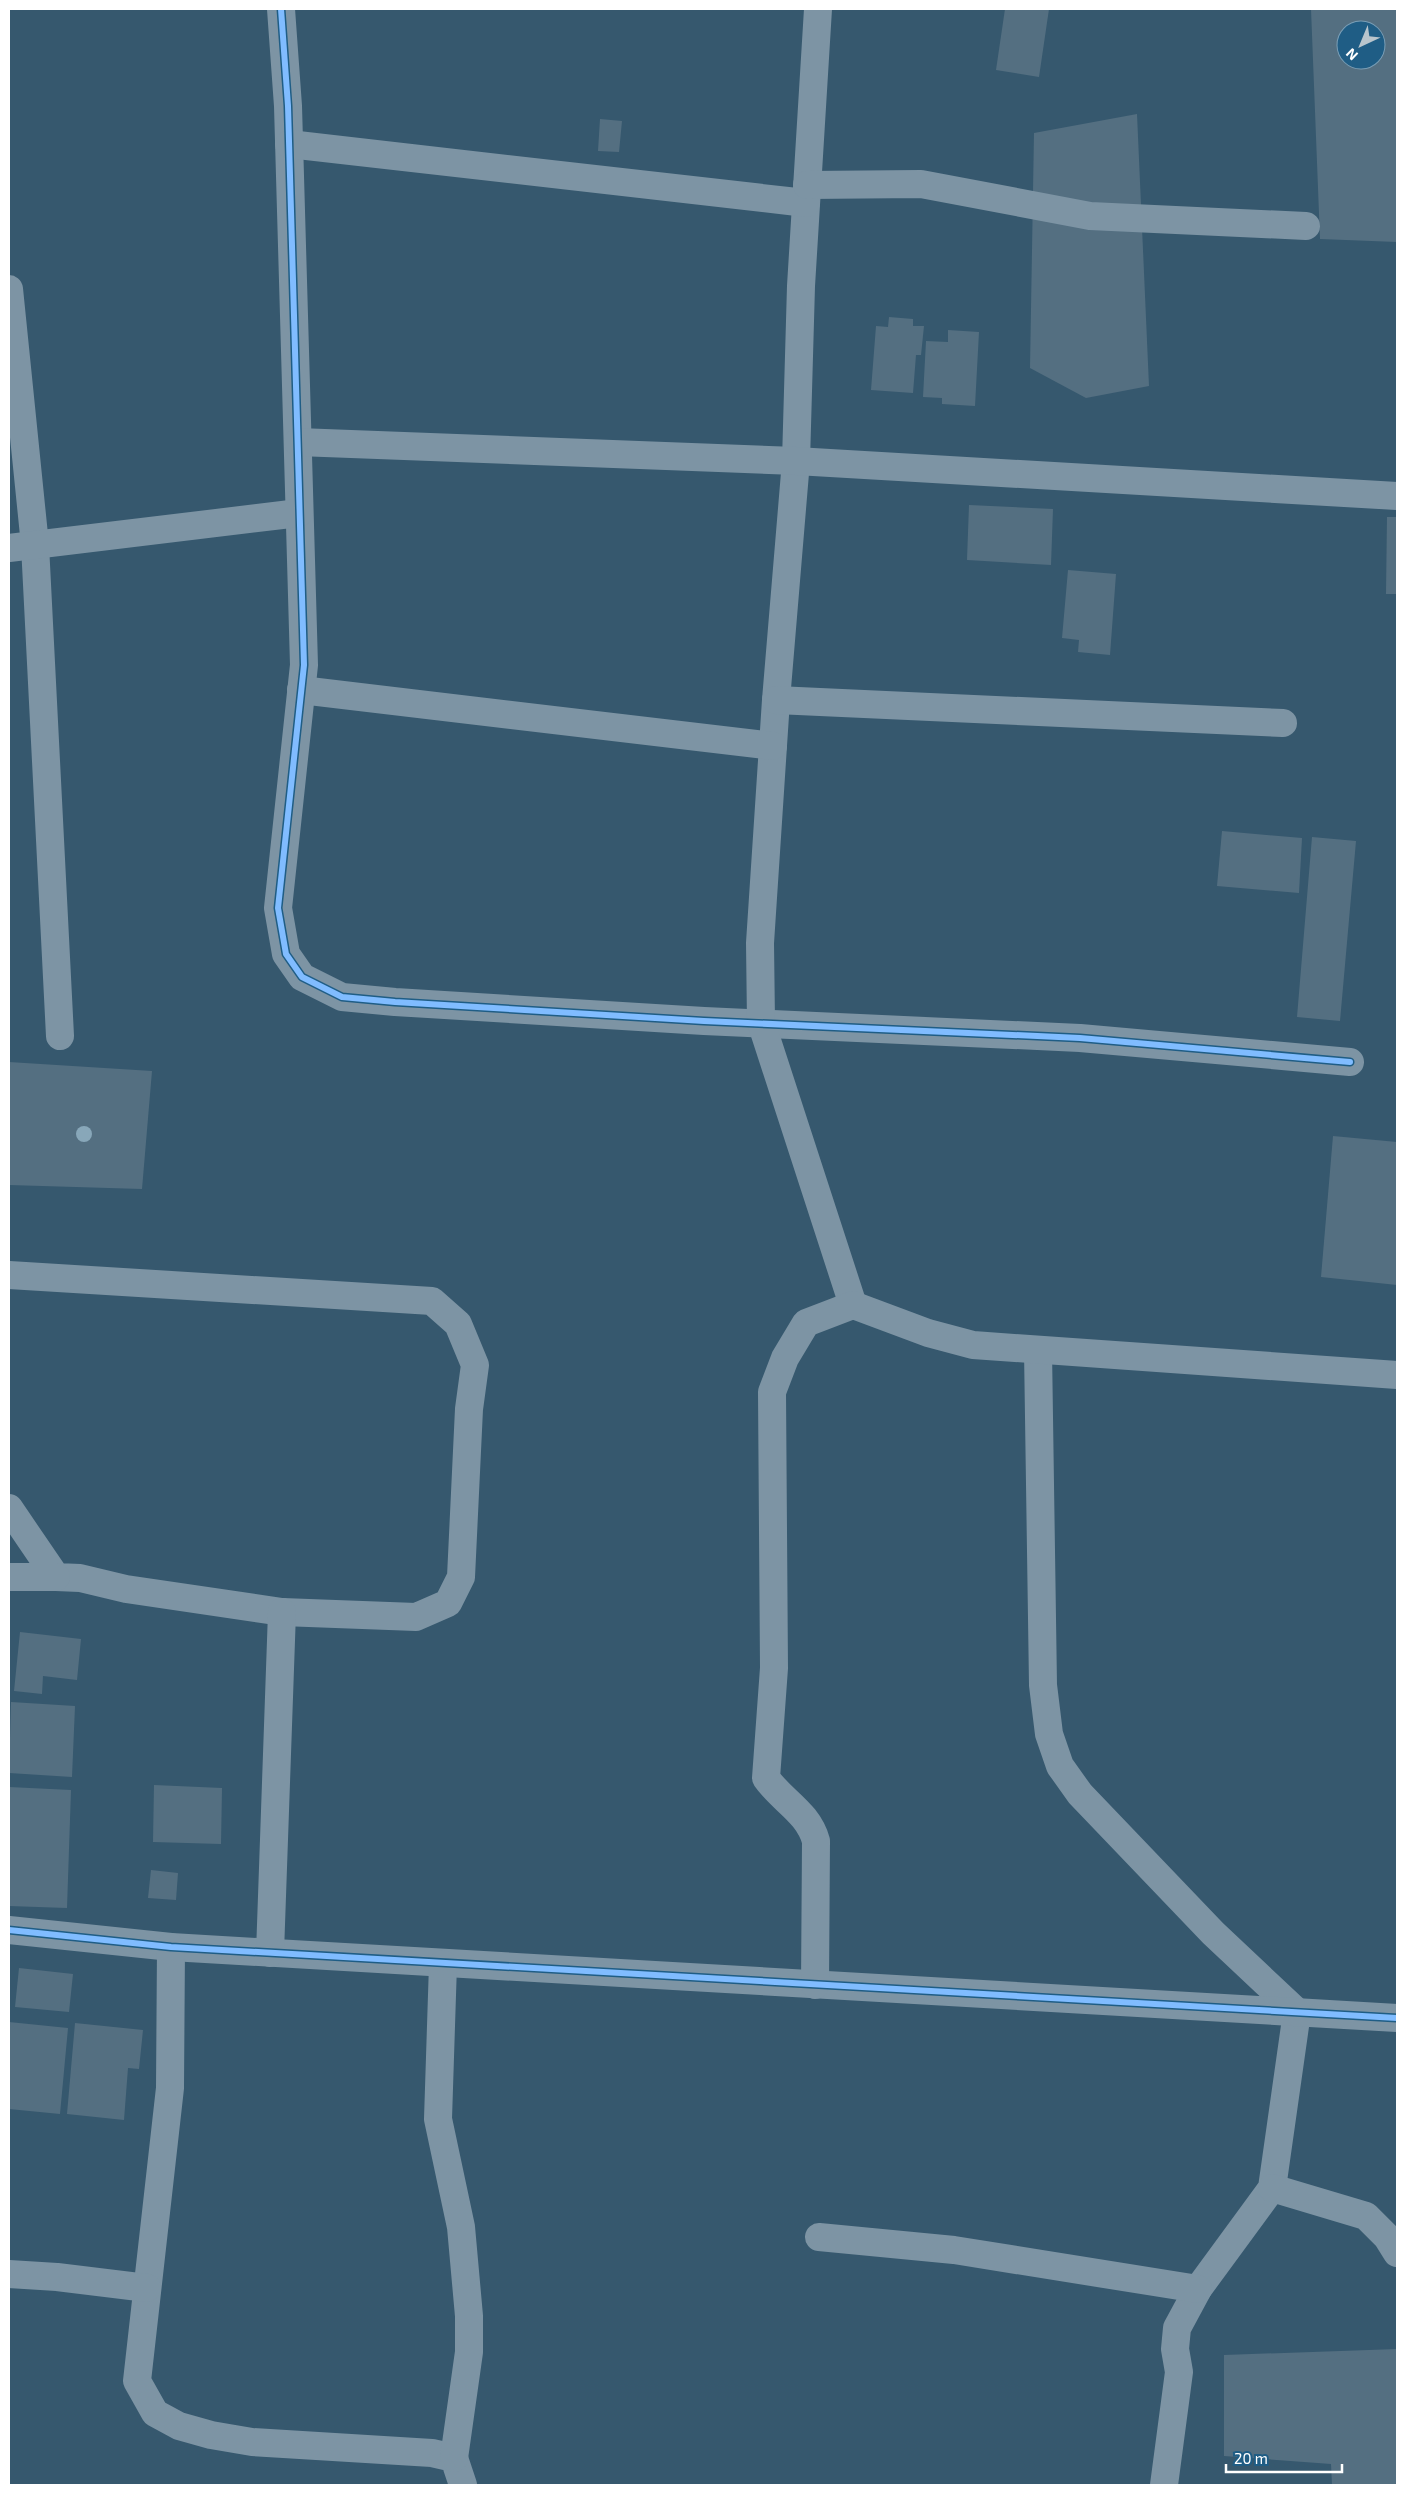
<svg xmlns="http://www.w3.org/2000/svg" width="1406" height="2494" font-family="'Exo 2',sans-serif">
<style>
.building{fill:#546f81;fill-rule:evenodd}
.lines{fill:none;stroke-linecap:round;stroke-linejoin:round}
.minor{stroke:#7d94a4;stroke-width:28}
.cycleway-casing{stroke:#1f5d85;stroke-width:9}
.cycleway{stroke:#80bcff;stroke-width:6}
.tree{fill:#88a7b9}
</style>
<rect width="100%" height="100%" fill="#36586e"/>
<g class="building">
<path d="M 1005,9 L 1049,9 L 1039,77 L 996,70 Z"/>
<path d="M 1311,9 L 1397,9 L 1397,242 L 1320,239 ZM 1346,30 L 1376,30 L 1376,60 L 1346,60 Z"/>
<path d="M 1137,114 L 1149,386 L 1086,398 L 1030,368 L 1034,133 Z"/>
<path d="M 600,119 L 622,121 L 619,152 L 598,151 Z"/>
<path d="M 889,317 L 913,319 L 913,326 L 924,326 L 921,355 L 916,355 L 913,393 L 871,390 L 876,326 L 888,327 Z"/>
<path d="M 948,330 L 979,332 L 975,406 L 942,404 L 942,398 L 923,397 L 926,341 L 948,342 Z"/>
<path d="M 969,505 L 1053,509 L 1051,565 L 967,560 Z"/>
<path d="M 1387,517 L 1397,517 L 1397,594 L 1386,594 Z"/>
<path d="M 1068,570 L 1116,574 L 1110,655 L 1078,652 L 1079,640 L 1062,638 Z"/>
<path d="M 1222,831 L 1302,838 L 1299,893 L 1217,886 Z"/>
<path d="M 1312,837 L 1356,841 L 1340,1021 L 1297,1017 Z"/>
<path d="M 9,1062 L 152,1071 L 142,1189 L 9,1185 Z"/>
<path d="M 1333,1136 L 1397,1142 L 1397,1285 L 1321,1277 Z"/>
<path d="M 20,1632 L 81,1639 L 77,1680 L 43,1676 L 42,1694 L 14,1691 Z"/>
<path d="M 11,1702 L 75,1706 L 72,1777 L 9,1773 Z"/>
<path d="M 154,1785 L 222,1788 L 221,1844 L 153,1842 Z"/>
<path d="M 9,1787 L 71,1790 L 67,1908 L 9,1906 Z"/>
<path d="M 151,1870 L 178,1873 L 176,1900 L 148,1898 Z"/>
<path d="M 19,1968 L 73,1974 L 69,2012 L 15,2007 Z"/>
<path d="M 9,2022 L 68,2028 L 60,2114 L 9,2109 Z"/>
<path d="M 75,2023 L 143,2030 L 139,2069 L 128,2068 L 124,2120 L 67,2114 Z"/>
<path d="M 1397,2349 L 1397,2485 L 1332,2485 L 1331,2464 L 1224,2456 L 1224,2355 Z"/>
</g>
<g class="lines">
<g class="minor">
<path d="M 281,9 L 288,106 L 304,665 L 278,908 L 286,954 L 302,977 L 342,997 L 395,1002 L 704,1021 L 1080,1038 L 1350,1062"/>
<path d="M 818,9 L 801,286 L 796,461 L 776,700 L 760,943 L 761,1022 L 853,1305"/>
<path d="M 289,144 L 806,203"/>
<path d="M 807,185 L 921,184 L 1090,216 L 1306,226"/>
<path d="M 9,289 L 35,545 L 60,1036"/>
<path d="M 298,442 L 796,461 L 1397,496"/>
<path d="M 9,548 L 299,513"/>
<path d="M 301,690 L 773,746"/>
<path d="M 776,700 L 1283,723"/>
<path d="M 9,1275 L 432,1301 L 458,1324 L 475,1365 L 469,1409 L 461,1577 L 448,1603 L 416,1617 L 282,1612 L 126,1589 L 80,1578 L 56,1577 L 9,1508"/>
<path d="M 1038,1350 L 1043,1685 L 1049,1734 L 1060,1766 L 1080,1794 L 1213,1933 L 1297,2012 L 1272,2188 L 1198,2289 L 1177,2328 L 1175,2349 L 1179,2372 L 1164,2485"/>
<path d="M 9,1577 L 56,1577"/>
<path d="M 9,1930 L 171,1947 L 1397,2018"/>
<path d="M 171,1947 L 170,2088 L 137,2381 L 155,2413 L 179,2426 L 211,2435 L 252,2442 L 432,2453 L 454,2458 L 463,2485"/>
<path d="M 270,1953 L 282,1612"/>
<path d="M 443,1964 L 438,2119 L 461,2227 L 469,2316 L 469,2352 L 454,2458"/>
<path d="M 815,1985 L 816,1841 C 808,1812 782,1801 766,1778 L 774,1668 L 772,1392 L 785,1358 L 806,1323 L 853,1305 L 928,1333 L 973,1345 L 1397,1375"/>
<path d="M 1272,2188 L 1366,2216 L 1387,2237 L 1397,2253"/>
<path d="M 819,2237 L 954,2250 L 1198,2289"/>
<path d="M 9,2274 L 57,2277 L 147,2288"/>
</g>
<g class="cycleway-casing">
<g id="cycleway">
<path d="M 281,9 L 288,106 L 304,665 L 278,908 L 286,954 L 302,977 L 342,997 L 395,1002 L 704,1021 L 1080,1038 L 1350,1062"/>
<path d="M 9,1930 L 171,1947 L 1397,2018"/>
</g>
</g>
<use href="#cycleway" class="cycleway"/>
</g>
<circle class="tree" cx="84" cy="1134" r="8"/>
<rect width="1406" height="2494" fill="none" stroke="#ffffff" stroke-width="20"/>
<g transform="translate(1361 45) rotate(224)"><circle r="24" fill="#1f5d85" stroke="#799eb6"/>
<path d="M0-4L9 19L0 12L-9 19Z" fill="#b9c5cc"/>
<text y="-8" font-size="14" font-weight="bold" text-anchor="middle" fill="#ffffff">N</text>
</g>
<path d="M1226 2464v8h116v-8" fill="none" stroke="#ffffff" stroke-width="2.5"/>
<text x="1234" y="2464" font-size="15" fill="#ffffff" stroke="#1f5d85" stroke-width="4" paint-order="stroke">20 m</text>
</svg>
